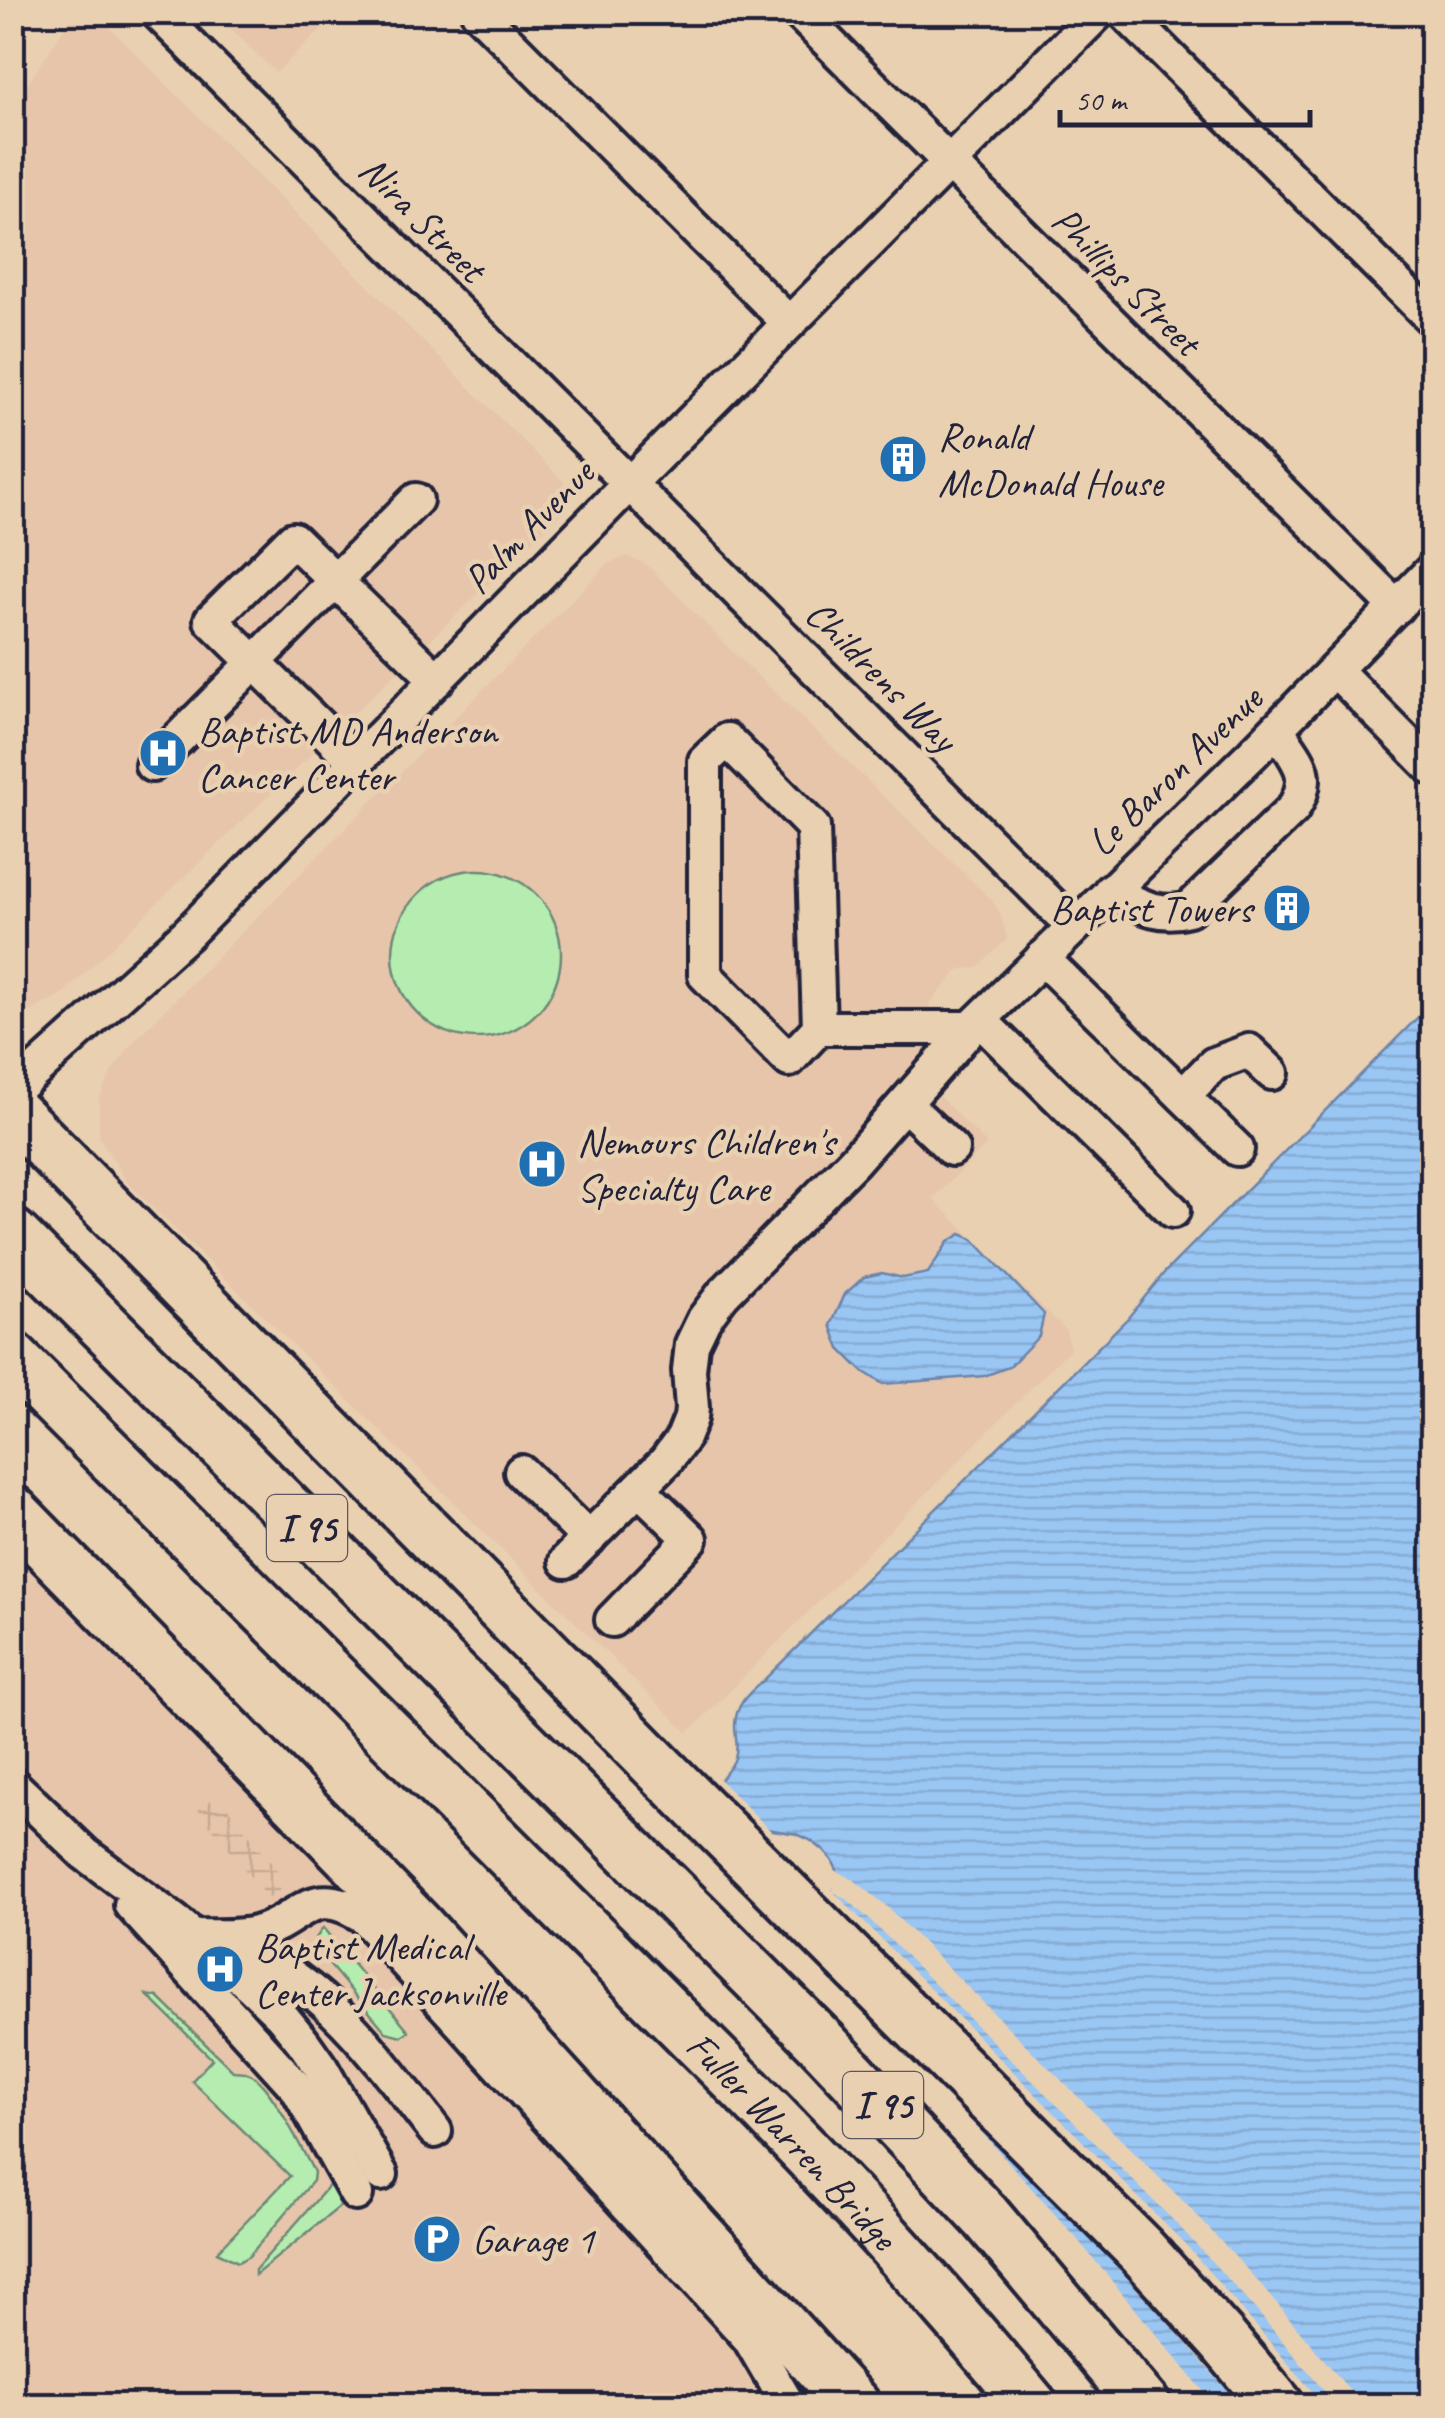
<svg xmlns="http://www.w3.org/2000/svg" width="1445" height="2418" font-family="Caveat,sans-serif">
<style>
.built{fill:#e7c5aa}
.industrial{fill:url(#industrial-grid)}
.green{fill:#b5edb0;stroke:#6c8876;stroke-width:2.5}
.water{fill:url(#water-rules);stroke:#6a84aa;stroke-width:2.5}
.pier{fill:#e9d0b1}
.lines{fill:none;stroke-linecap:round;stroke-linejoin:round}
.minor-casing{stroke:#22223b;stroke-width:40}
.highway-casing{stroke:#22223b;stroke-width:58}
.minor{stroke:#e9d0b1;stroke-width:32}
.highway{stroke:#e9d0b1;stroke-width:50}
.labels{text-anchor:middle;stroke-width:9;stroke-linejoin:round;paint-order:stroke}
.shield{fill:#e9d0b1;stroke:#5e565e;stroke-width:2.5}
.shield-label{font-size:38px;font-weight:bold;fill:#22223b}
.street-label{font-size:40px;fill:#22223b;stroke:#e9d0b1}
.poi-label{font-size:40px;fill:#22223b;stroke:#e9d0b1;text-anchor:start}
</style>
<defs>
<pattern id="industrial-grid" width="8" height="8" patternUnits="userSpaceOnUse" patternTransform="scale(2.5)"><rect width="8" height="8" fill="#e7c5aa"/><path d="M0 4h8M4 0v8" fill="none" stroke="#c6a993"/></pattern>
<pattern id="water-rules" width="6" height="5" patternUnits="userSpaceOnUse" patternTransform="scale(2.5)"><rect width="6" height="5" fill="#9ac6f4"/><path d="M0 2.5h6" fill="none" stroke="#84aad2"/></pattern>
</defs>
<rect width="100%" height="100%" fill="#e9d0b1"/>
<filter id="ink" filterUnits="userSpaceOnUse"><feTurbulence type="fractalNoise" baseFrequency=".01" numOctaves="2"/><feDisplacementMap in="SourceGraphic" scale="20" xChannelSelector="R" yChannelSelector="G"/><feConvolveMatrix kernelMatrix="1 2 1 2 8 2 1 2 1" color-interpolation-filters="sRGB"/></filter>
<g filter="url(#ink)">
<g class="built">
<path d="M 74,13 L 95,13 L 564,482 L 564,496 L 563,512 L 64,993 L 13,1021 L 12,108 Z"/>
<path d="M 215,13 L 339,13 L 276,73 Z"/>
<path d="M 626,556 L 645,564 L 654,572 L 732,651 L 992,900 L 1001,915 L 1007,939 L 977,968 L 960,969 L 930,1003 L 924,1059 L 913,1071 L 987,1144 L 933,1199 L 1066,1330 L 1070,1349 L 688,1733 L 128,1183 L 99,1137 L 99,1099 L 112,1071 L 133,1042 L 608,564 Z"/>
<path d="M 12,1544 L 476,1954 L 483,1954 L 725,2224 L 843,2405 L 13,2405 Z"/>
</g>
<path class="industrial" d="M 218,1795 L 288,1884 L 268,1899 L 198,1810 Z"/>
<g class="green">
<circle cx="477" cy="954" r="84"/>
<path d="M 323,1928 L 409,2031 L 401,2036 L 386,2032 L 316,1949 L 314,1941 Z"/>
<path d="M 147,1995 L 158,1997 L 233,2071 C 238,2072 244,2071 248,2073 C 270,2082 302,2150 314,2172 L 313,2181 L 249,2256 L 238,2262 L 217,2252 L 290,2176 L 192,2081 L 212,2059 Z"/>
<path d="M 334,2180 L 343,2204 L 255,2275 L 255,2270 Z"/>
</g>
<g class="water">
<path d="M 1432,1003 L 1432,2405 L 995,2405 L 832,1897 L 837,1880 L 837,1870 L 832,1860 L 823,1850 L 810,1840 L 797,1834 L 755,1827 L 717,1784 C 723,1775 732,1768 735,1758 C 739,1746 735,1737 735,1726 C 735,1704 750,1692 764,1680 L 1127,1319 L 1164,1273 Z"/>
<path d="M 961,1234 L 973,1239 L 1044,1314 L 1039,1336 L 1009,1367 L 984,1376 L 883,1384 L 861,1370 L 840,1349 L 831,1325 L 845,1294 L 864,1277 L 882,1273 L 903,1278 L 928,1273 L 948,1242 Z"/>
</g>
<g class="pier">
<path d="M 716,1776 L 777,1837 L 754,1831 L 711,1793 L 712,1783 Z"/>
<path d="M 835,1870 L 854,1880 L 883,1903 L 1188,2206 L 1264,2288 L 1362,2405 L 1336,2405 L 1251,2304 L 1176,2223 L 869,1919 L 849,1901 L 834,1892 L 1186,2245 L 1324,2405 L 1240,2405 L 1169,2324 L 1059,2203 L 934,2079 L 1077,2239 L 1216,2406 L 990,2406 L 788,1958 L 785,1943 L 788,1928 L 820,1903 L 830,1889 L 833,1891 Z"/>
</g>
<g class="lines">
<g class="minor-casing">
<g id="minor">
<path d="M 157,12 L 1074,927"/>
<path d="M 478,12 L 789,323"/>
<path d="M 798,12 L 1397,607"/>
<path d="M 1124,12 L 1432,319"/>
<path d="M 1335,670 L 1432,768"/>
<path d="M 356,762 L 211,620 L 293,539 L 437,680"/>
<path d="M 152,765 L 416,500"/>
<path d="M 1110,891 C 1138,904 1158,918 1189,909 L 1293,809 C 1315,773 1297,761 1277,729"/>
<path d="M 1042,958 L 1237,1149"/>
<path d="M 980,1020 L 1173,1211"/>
<path d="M 819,1028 L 813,827 L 727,740 L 705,761 L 705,975 L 789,1060 L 819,1028 L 971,1028"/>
<path d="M 12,1092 L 186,935 L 630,483 L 1099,12"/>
<path d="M 1183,1096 L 1214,1064 L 1249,1051 L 1272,1073"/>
<path d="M 905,1104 L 952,1149"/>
<path d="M 521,1472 L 589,1539"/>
<path d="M 566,1561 L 666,1461 L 683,1438 L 691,1418 L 692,1408 L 689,1370 L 692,1344 L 704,1319 L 723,1294 L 853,1162 L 971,1028 L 1252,754 L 1432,570"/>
<path d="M 612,1620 L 691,1539 L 639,1489"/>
<path d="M 12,1784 L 85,1854 L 178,1923 L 252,1987 L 281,2015 L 303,2042 L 322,2069 L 381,2174"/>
<path d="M 131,1905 L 297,2088 L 356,2194"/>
<path d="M 194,1936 C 214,1936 236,1938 256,1933 C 301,1922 310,1881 363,1916 L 749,2338 L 789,2406"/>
<path d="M 222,1942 C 315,1968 378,2058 435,2131"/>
</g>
</g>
<g class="highway-casing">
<g id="highway">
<path d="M 12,1111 L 657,1766 L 1141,2250 L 1222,2339 L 1278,2406"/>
<path d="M 12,1234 L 821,2042 L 986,2217 L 1145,2406"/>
<path id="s1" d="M 12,1358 L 745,2089 C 845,2191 941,2296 1032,2406"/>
<path d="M 12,1511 L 418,1926 L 855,2406"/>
</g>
</g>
<use href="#minor" class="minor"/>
<use href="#highway" class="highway"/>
</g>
</g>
<defs>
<g id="building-disc" transform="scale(2.5)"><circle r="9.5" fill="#1f6fb2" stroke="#e9d0b1"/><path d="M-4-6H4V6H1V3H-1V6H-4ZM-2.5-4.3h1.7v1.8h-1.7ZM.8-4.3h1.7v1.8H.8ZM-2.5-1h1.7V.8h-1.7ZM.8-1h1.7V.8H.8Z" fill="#fff"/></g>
<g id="hospital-disc" transform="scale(2.5)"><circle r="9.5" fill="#1f6fb2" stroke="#e9d0b1"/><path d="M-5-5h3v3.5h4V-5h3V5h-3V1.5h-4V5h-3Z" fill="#fff"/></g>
<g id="parking-disc" transform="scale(2.5)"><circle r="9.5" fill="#1f6fb2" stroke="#e9d0b1"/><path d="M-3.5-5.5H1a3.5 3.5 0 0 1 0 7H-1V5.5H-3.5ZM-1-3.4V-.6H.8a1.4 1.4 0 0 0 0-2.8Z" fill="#fff"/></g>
</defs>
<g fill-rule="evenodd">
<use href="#building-disc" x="903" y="459"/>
<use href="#hospital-disc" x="163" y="753"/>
<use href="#building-disc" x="1287" y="908"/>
<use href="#hospital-disc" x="542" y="1164"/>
<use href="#hospital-disc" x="220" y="1969"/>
<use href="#parking-disc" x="437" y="2239"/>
</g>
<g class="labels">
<g class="shield">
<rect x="267" y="1495" width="80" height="66" rx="8"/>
<rect x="843" y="2072" width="80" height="66" rx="8"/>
</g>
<g class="shield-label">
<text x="307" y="1541">I 95</text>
<text x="883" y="2118">I 95</text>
</g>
<g class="street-label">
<text transform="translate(423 218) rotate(45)" y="14">Nira Street</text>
<text transform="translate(1127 280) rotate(45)" y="14">Phillips Street</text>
<text transform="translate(528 526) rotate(-46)" y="14">Palm Avenue</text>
<text transform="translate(882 675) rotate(45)" y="14">Childrens Way</text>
<text transform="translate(1174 770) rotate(-44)" y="14">Le Baron Avenue</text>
<text dy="14" stroke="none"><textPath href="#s1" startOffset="1105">Fuller Warren Bridge</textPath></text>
</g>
<g class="poi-label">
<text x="938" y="450">Ronald<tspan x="938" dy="46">McDonald House</tspan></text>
<text x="198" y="744">Baptist MD Anderson<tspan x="198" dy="46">Cancer Center</tspan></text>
<text x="1252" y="922" text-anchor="end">Baptist Towers</text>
<text x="577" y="1155">Nemours Children's<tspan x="577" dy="46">Specialty Care</tspan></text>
<text x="255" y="1960">Baptist Medical<tspan x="255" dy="46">Center Jacksonville</tspan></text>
<text x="472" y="2253">Garage 1</text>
</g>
</g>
<rect width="1445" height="2418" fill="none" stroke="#e9d0b1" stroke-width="50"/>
<rect x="25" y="25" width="1395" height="2368" fill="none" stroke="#22223b" stroke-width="4" filter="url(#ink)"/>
<path d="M1060 110v15h250v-15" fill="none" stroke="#22223b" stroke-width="5"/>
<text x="1075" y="110" font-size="30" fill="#22223b" stroke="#e9d0b1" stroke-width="8" paint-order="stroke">50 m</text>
</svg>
